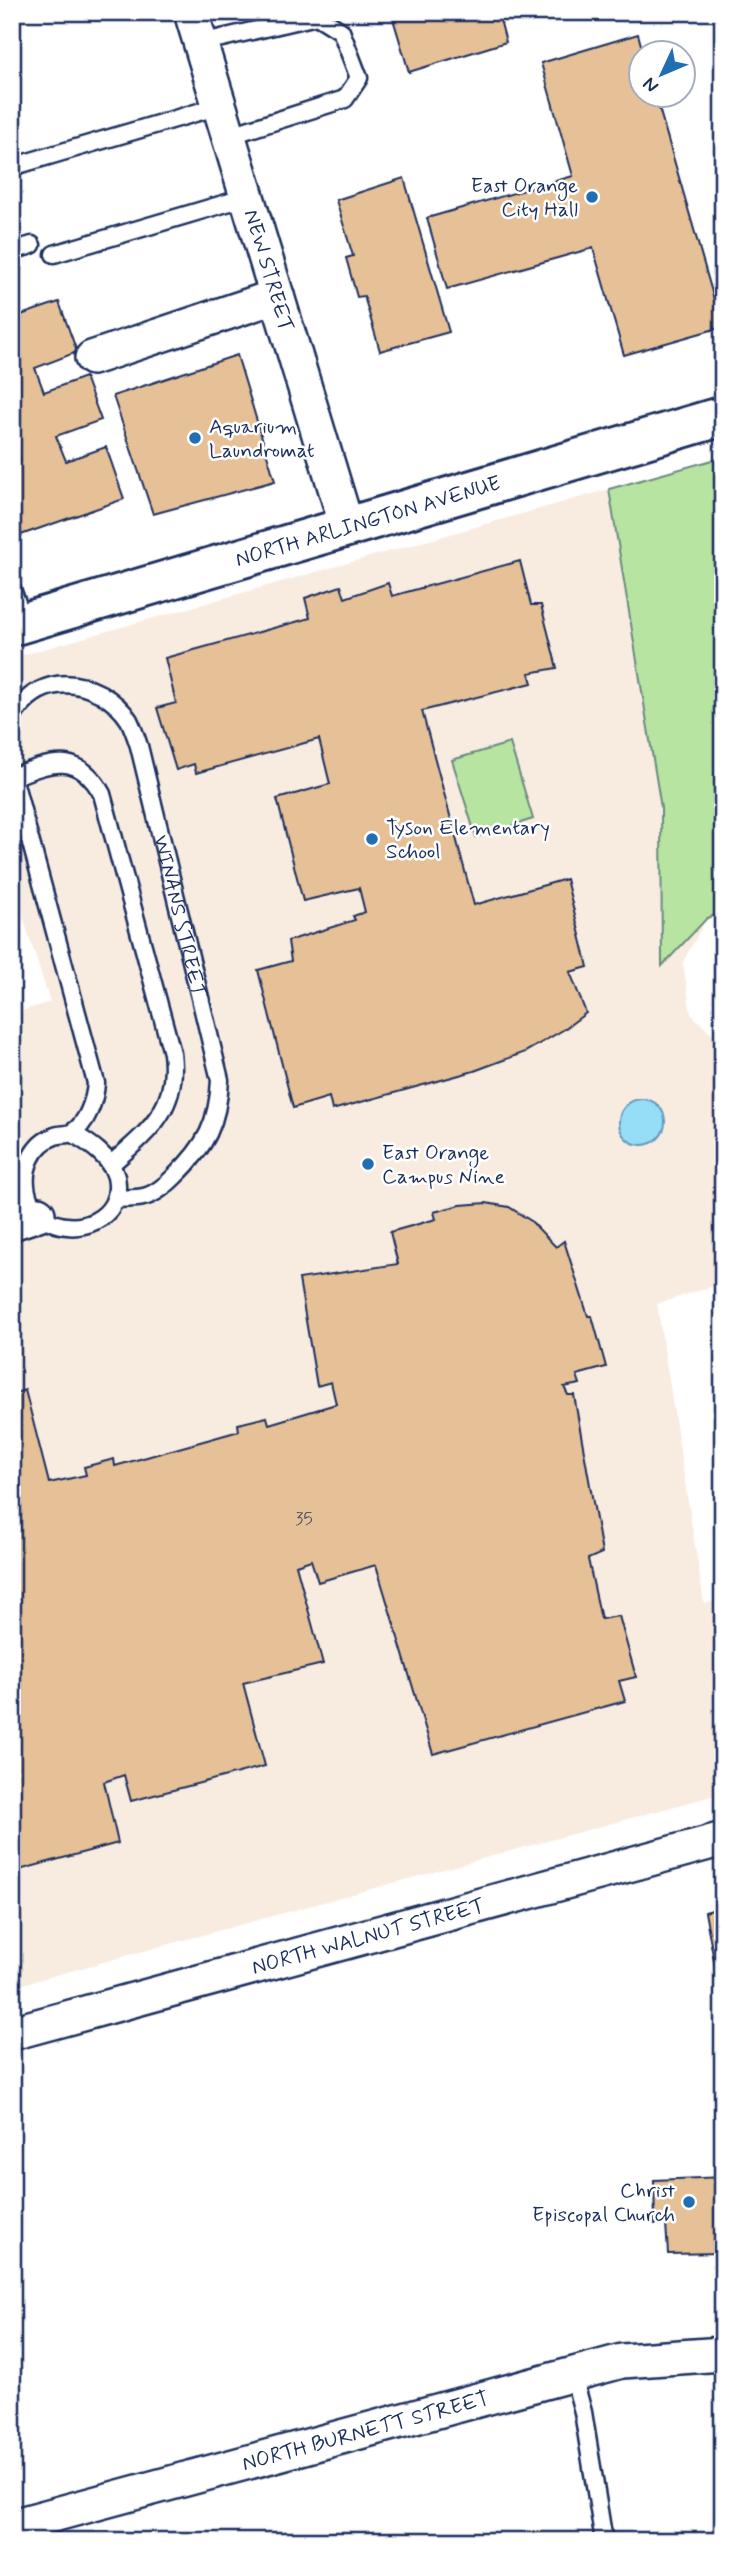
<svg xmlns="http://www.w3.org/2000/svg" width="735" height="2553" font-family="Mynerve,sans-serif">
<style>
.built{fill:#f8ece0}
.green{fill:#b8e4a2;stroke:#6a8a80;stroke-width:2}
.water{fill:#96ddf8;stroke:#6597ba;stroke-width:2}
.building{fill:#e6c197;stroke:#1b2f5e;stroke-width:2}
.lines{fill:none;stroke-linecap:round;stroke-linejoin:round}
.lane-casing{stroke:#1b2f5e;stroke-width:21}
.street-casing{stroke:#1b2f5e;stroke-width:38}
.secondary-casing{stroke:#1b2f5e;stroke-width:44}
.lane{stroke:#fff;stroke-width:16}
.street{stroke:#fff;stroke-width:33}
.secondary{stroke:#fff;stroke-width:38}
.poi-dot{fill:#1f6fb2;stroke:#fff;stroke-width:2.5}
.labels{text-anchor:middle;stroke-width:5;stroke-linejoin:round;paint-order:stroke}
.number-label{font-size:18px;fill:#4e546c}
.poi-label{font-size:21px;fill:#1b2f5e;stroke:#fff;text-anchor:start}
.street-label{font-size:21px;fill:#1b2f5e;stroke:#fff}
</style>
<rect width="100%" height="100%" fill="#fff"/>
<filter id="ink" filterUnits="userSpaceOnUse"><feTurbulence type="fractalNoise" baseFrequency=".0143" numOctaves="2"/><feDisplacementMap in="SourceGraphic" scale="14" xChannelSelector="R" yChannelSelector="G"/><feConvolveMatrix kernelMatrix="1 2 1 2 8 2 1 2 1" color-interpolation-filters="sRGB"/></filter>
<g filter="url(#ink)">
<path class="built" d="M 723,457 L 723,912 L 707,918 L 683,962 L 691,1014 L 723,1045 L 723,1283 L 657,1304 L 704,1603 L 723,1601 L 723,1793 L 12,1987 L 12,1014 L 50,1002 L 12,883 L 12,658 Z"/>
<g class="green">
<path d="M 723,457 L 723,912 L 707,918 L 662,966 L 661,808 L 609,489 Z"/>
<path d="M 510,743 L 533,819 L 476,837 L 452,760 Z"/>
</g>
<circle class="water" cx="642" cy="1122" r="23"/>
<g class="building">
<path d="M 391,12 L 498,12 L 506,42 L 409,72 Z"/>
<path d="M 638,34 L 643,52 L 640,52 L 640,94 L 655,94 L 722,327 L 624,355 L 593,248 L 447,289 L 427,218 L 573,176 L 541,63 Z"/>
<path d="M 404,178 L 449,332 L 380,351 L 364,296 L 357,297 L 346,258 L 353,256 L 336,200 Z"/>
<path d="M 59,302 L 77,352 L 35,368 L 44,392 L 85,377 L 101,420 L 56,436 L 66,461 L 106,447 L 124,499 L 12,538 L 12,463 L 20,460 L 12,436 L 12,318 Z"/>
<path d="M 237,355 L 275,481 L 153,514 L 113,396 Z"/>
<path d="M 520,561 L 531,605 L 541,605 L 557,668 L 529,673 L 532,683 L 422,711 L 474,905 L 566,879 L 588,967 L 570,972 L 586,1013 L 563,1030 L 525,1052 L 474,1071 L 332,1110 L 329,1097 L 293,1108 L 258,970 L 291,961 L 288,941 L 355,920 L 353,916 L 365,912 L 359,888 L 303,901 L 277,799 L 330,784 L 319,739 L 196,773 L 194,764 L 176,770 L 157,708 L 176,703 L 165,658 L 310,618 L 305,598 L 341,586 L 345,598 L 388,583 L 392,596 Z"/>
<path d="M 486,1203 L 509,1207 L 531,1221 L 556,1247 L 564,1241 L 588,1316 L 592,1316 L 606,1367 L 577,1375 L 580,1384 L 564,1387 L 568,1395 L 574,1395 L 602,1553 L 588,1559 L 601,1619 L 619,1616 L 636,1677 L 619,1681 L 625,1701 L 433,1754 L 376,1565 L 318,1582 L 311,1560 L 296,1565 L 323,1664 L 243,1683 L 265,1766 L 131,1801 L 124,1775 L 104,1782 L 118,1843 L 12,1872 L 12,1394 L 25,1390 L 49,1483 L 86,1475 L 84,1467 L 114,1459 L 115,1466 L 239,1431 L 238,1424 L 267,1417 L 269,1424 L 336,1404 L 331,1382 L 317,1386 L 299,1279 L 398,1264 L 390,1232 L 436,1219 L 434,1212 L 460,1205 Z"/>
<path d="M 723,1907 L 723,2009 L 705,1912 Z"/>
<path d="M 723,2177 L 723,2253 L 668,2254 L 666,2224 L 655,2224 L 654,2180 Z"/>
</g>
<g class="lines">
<g class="lane-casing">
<g id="lane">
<path d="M 200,43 L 317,16 L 341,31 L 359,78 L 345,99 L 228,136"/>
<path d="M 18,165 L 219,106"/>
<path d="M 12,251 L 32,245"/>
<path d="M 54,254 L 247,197"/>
<path d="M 12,589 L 24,622"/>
<path id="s1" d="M 12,718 C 32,684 66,675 101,694 C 111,700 122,709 129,720 C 133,728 136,737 139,746 L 220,1080 C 218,1123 206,1146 175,1176 C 167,1184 154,1195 143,1197 C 135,1199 124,1198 116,1199"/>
<path d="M 12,773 L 96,1083 C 95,1099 87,1125 71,1133 C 67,1135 60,1134 55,1136 C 32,1144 22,1170 27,1192 C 29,1202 36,1212 44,1218 C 75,1239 125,1219 116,1177 C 111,1157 89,1143 72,1133"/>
<path d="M 13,777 C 50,762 79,751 102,794 L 172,1053 C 179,1109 149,1131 110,1165"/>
<path d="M 573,2375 L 583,2412 L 604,2541"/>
</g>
</g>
<g class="street-casing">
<g id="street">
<path id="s2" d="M 191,12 L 347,527"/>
<path d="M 92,358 L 277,296"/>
<path d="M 12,1223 L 38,1214"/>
<path id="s3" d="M 12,2033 L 723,1839"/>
<path id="s4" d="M 12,2526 L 622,2361 L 723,2354"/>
</g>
</g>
<g class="secondary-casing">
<g id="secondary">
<path id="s5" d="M 12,626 L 723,416"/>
</g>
</g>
<use href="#lane" class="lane"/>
<use href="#street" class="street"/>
<use href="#secondary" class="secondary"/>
</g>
</g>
<g class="poi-dot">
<circle cx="592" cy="197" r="7"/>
<circle cx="195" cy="438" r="7"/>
<circle cx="372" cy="839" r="7"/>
<circle cx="368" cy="1164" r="7"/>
<circle cx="689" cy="2202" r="7"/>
</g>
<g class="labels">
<g class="number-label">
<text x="304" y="1524">35</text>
</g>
<g class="poi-label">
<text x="578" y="192" text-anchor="end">East Orange<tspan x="578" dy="24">City Hall</tspan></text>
<text x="209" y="433">Aquarium<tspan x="209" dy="24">Laundromat</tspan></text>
<text x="386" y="834">Tyson Elementary<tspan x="386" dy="24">School</tspan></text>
<text x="382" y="1159">East Orange<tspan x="382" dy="24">Campus Nine</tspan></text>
<text x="675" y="2197" text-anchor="end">Christ<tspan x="675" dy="24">Episcopal Church</tspan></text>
</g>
<g class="street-label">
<text dy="7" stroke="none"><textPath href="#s2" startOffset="270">NEW STREET</textPath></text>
<text dy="7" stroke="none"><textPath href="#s5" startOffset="371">NORTH ARLINGTON AVENUE</textPath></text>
<text dy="7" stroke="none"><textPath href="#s1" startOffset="345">WINANS STREET</textPath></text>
<text dy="7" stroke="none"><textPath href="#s3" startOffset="369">NORTH WALNUT STREET</textPath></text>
<text dy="7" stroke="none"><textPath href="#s4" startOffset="366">NORTH BURNETT STREET</textPath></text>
</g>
</g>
<rect width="735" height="2553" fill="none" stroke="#fff" stroke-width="42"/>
<rect x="21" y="21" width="693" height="2511" fill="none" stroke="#1b2f5e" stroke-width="2.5" filter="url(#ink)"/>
<g transform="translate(662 74) rotate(226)"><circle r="33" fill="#ffffff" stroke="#a4acbf" stroke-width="2"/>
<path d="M0-5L12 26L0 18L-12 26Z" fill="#1f6fb2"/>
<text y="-10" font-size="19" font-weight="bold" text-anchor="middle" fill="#1b2f5e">N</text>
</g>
</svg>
